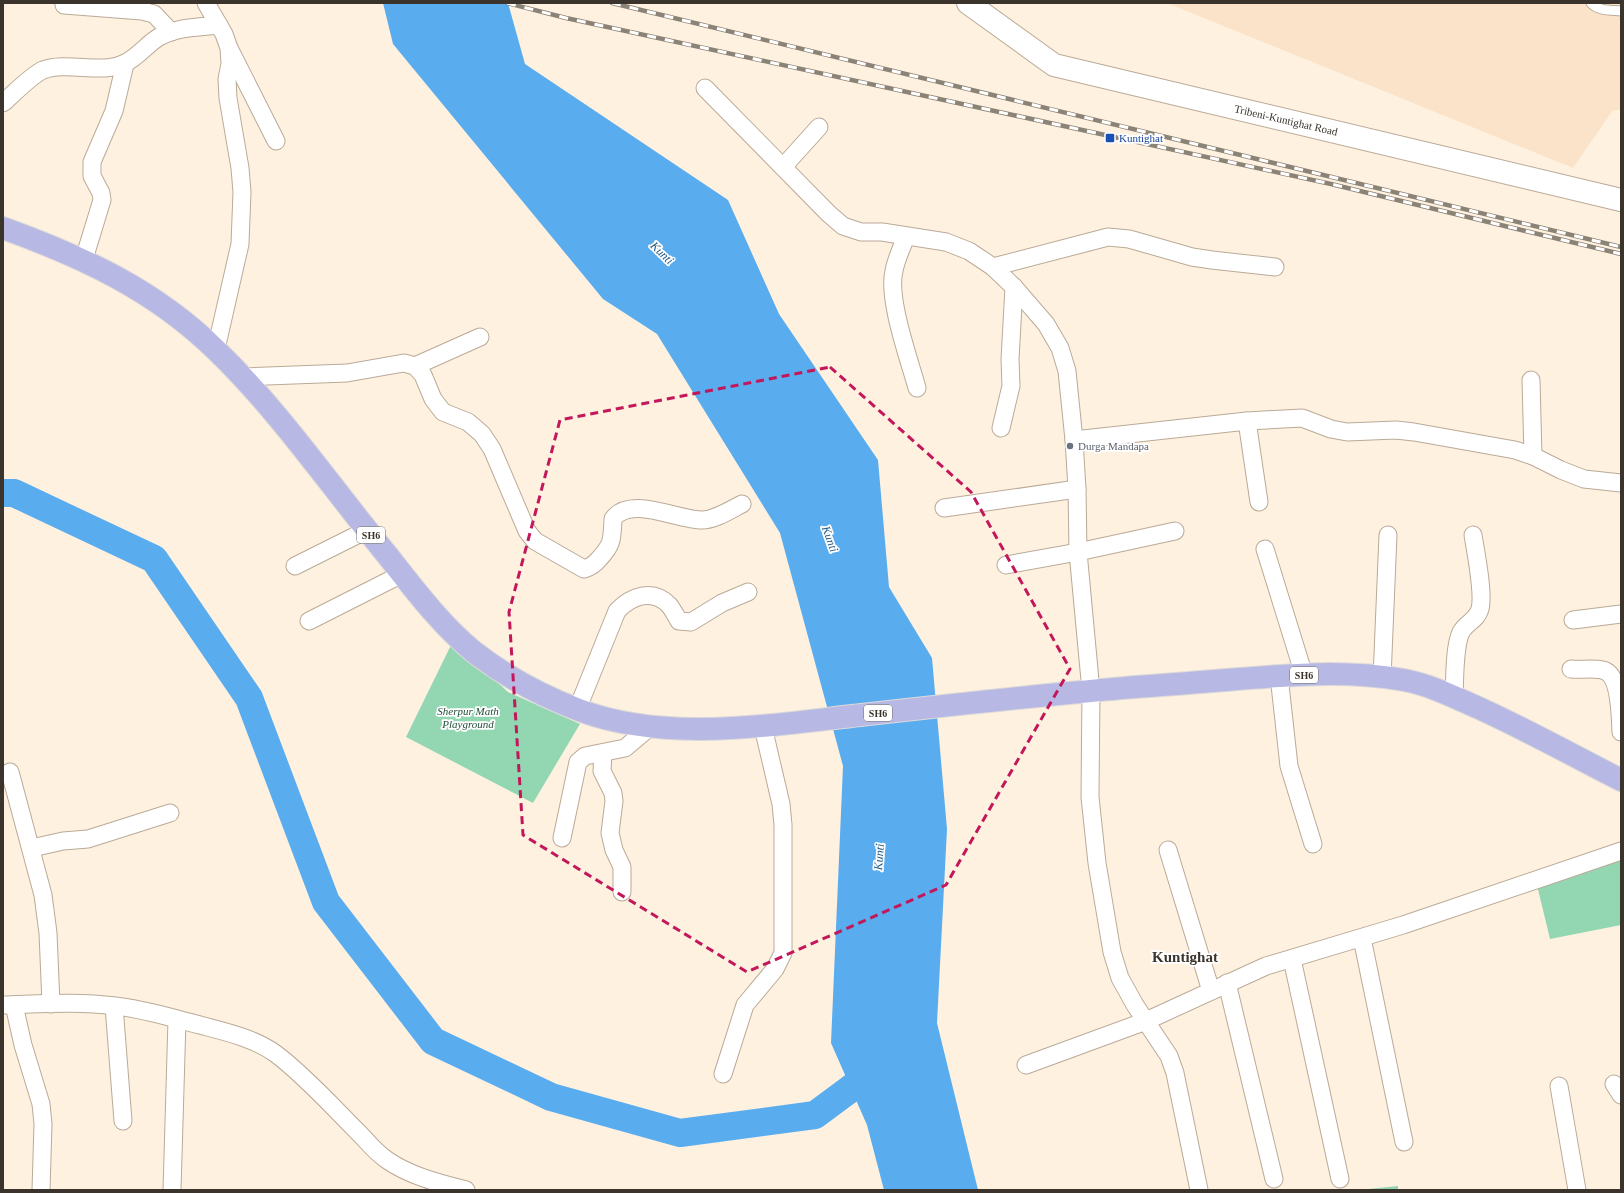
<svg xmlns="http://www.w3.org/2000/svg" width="1624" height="1193" font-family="'Times New Roman',serif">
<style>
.built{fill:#fae3c8}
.green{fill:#93d6b2}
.water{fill:#59acee}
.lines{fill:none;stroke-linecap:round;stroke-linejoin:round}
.river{stroke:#59acee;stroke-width:28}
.lane-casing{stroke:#baaa97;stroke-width:11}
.street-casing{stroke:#baaa97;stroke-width:19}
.secondary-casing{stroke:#baaa97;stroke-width:24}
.primary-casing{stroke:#dcdad9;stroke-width:24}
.lane{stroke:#fff;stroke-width:9}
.street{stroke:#fff;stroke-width:17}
.secondary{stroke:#fff;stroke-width:22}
.primary{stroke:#b8b8e4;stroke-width:22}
.rail-casing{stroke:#8c8377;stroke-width:4.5}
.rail{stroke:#fff;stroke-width:3;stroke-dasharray:9;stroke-linecap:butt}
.marked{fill:none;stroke:#c2185b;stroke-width:3;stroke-dasharray:8 5;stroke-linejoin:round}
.transit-dot{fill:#1a4fb4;stroke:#fff;stroke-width:1.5}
.worship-dot{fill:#6b7280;stroke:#fff;stroke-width:1.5}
.labels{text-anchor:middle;stroke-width:3.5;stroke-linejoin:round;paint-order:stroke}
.shield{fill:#fff;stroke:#75716b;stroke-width:1}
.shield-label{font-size:10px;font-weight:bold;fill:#3a342c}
.street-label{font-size:11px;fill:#3a342c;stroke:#fff}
.transit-label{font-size:11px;fill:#164399;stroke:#fff;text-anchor:start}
.worship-label{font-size:11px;fill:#5b616d;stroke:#fff;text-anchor:start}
.park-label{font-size:11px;font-style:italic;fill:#214e38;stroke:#fff}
.water-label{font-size:12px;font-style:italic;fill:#215c88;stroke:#fff}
.district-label{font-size:15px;font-weight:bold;fill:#3a342c;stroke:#fff}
</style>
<rect width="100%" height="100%" fill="#fff1e0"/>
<path class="built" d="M 1167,3 L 1621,3 L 1621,110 L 1613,110 L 1573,168 Z"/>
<g class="green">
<path d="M 453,641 L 508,692 L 580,724 L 533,803 L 406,737 Z"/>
<path d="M 1621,854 L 1621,925 L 1550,939 L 1536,881 Z"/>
<path d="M 1398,1186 L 1398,1190 L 1358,1190 Z"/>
</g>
<path class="water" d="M 383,3 L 508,3 L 525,64 L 728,200 L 779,314 L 878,460 L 889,587 L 932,658 L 947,829 L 937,1023 L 978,1190 L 884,1190 L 867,1125 L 831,1043 L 843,766 L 780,533 L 657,334 L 603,299 L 393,44 Z"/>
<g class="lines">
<path class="river" d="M 3,493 L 14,493 L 154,559 L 249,698 L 326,902 L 433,1041 L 551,1097 L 680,1133 L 815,1115 L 873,1072 L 876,1061"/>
<g class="lane-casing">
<path id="lane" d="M 1591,3 C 1598,11 1611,10 1621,11"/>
</g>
<g class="street-casing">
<g id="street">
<path d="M 206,3 L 224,34 L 229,48 L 230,64 L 227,79 L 228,98 L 240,168 L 242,192 L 240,244 L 216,349"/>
<path d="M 64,5 L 142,11 L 154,14 L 171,32"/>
<path d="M 230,50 L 276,141"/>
<path d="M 705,88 L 829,214 L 843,226 L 861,232 L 882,232 L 946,242 L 969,251 L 993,267 L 1014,287 L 1046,324 L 1060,348 L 1067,371 L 1074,440 L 1077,489 L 1078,552 L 1091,691 L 1090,797 L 1097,863 L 1112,952 L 1120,978 L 1135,1005 L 1169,1056 L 1175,1073 L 1199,1190"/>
<path d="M 3,103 C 12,95 33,74 43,70 C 69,61 102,75 125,63 C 138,57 147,44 159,37 C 177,27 199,27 219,25"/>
<path d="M 783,167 L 819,127"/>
<path d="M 906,236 C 902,248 896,259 894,271 C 887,298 909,359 917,388"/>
<path d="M 84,259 L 102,200 L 101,193 L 92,176 L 92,162 L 114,111 L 125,64"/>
<path d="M 993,267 L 1108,237 L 1129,239 L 1192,257 L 1212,260 L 1275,267"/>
<path d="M 415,366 L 480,337"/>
<path d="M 243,377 L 347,373 L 404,363 L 415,366 L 423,375 L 433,399 L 443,412 L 468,422 L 482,434 L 492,449 L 527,531 L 535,541 L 584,569 C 591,567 595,564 599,559 C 613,544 612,539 613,519 C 630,495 677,520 702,520 C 715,520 730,510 742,504"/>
<path d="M 1531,380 L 1533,456"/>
<path d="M 1247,421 L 1259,502"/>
<path d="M 1001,428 L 1011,386 L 1010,359 L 1014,287"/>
<path d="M 1074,440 L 1247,421 L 1302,418 L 1331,429 L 1347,432 L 1396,430 L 1414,432 L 1515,450 L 1533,456 L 1561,470 L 1584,479 L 1621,483"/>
<path d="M 944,508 L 1077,489"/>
<path d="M 1265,549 L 1304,675"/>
<path d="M 1006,565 L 1078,552 L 1175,531"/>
<path d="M 295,566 L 367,530"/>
<path d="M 1573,620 L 1621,614"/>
<path d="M 309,621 L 402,574"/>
<path d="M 1571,669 C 1581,670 1592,668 1602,670 C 1621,673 1620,717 1621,732"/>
<path d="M 1279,676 L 1289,766 L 1313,844"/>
<path d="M 1382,678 L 1388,535"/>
<path d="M 1454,696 C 1455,679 1454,647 1461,632 C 1466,623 1477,620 1480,609 C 1484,594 1476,553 1473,535"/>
<path d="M 577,710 L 617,611 C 631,596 653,588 669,605 C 673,610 676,616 679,621 L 691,622 L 722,603 L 748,592"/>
<path d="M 603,753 L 602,771 L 613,793 L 614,801 L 610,833 L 614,850 L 622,867 L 622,892"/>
<path d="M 10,772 L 43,895 L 48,933 L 51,1004"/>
<path d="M 562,838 L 578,762 L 585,756 L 625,748 L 650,727"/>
<path d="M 32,848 L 63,841 L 88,839 L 170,813"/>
<path d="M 1168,850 L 1211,991"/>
<path d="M 1362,938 L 1404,1142"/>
<path d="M 1292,959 L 1340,1179"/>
<path d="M 1227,983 L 1274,1179"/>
<path d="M 3,1005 C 40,1004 78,1001 115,1006 C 144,1009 172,1018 200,1025 C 226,1032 254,1038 276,1054 C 304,1075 332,1106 357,1131 C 367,1141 375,1152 387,1160 C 410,1176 439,1183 466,1190"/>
<path d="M 14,1005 L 23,1045 L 41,1104 L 43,1124 L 41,1190"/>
<path d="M 114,1006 L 123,1121"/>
<path d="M 1026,1065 L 1146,1021 L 1266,966 L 1403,925 L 1621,851"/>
<path d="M 723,1074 L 745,1005 L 775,969 L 783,953 L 783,825 L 781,804 L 763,727"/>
<path d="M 1614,1084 L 1621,1095"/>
<path d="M 1559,1086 L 1577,1190"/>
<path d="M 172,1190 L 177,1020"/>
</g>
</g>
<g class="secondary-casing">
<path id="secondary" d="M 968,3 L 1054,65 L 1621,200"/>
</g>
<g class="primary-casing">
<path id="primary" d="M 3,228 C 83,257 155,290 217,351 C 280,412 332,488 388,556 C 414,589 441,625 474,652 C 505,676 542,696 579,710 C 663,742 765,726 852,716 C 932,707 1011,698 1091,691 C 1128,687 1164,685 1201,682 C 1268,677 1337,668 1404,680 C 1431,685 1456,698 1481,709 C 1529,731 1574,756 1621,780"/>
</g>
<use href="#lane" class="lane"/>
<use href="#street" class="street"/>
<use href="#secondary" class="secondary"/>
<use href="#primary" class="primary"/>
<g class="rail-casing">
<g id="rail">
<path d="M 507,3 L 566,18 L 1331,184 L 1621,254"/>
<path d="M 612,3 L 1621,247"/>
</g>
</g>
<use href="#rail" class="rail"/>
</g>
<path class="marked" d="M 830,367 L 971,492 L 1070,669 L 946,885 L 747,972 L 523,835 L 509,612 L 560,420 Z"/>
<rect class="transit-dot" x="1105" y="133" width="10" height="10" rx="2"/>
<circle class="worship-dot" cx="1070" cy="446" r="4"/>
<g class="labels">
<g class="shield">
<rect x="357" y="527" width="28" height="16" rx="3"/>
<rect x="1290" y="667" width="28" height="16" rx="3"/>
<rect x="864" y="705" width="28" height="16" rx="3"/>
</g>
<g class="shield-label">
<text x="371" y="539">SH6</text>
<text x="1304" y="679">SH6</text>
<text x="878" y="717">SH6</text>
</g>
<g class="street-label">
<text transform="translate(1286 120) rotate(13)" y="4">Tribeni-Kuntighat Road</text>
</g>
<g class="transit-label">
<text x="1119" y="142">Kuntighat</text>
</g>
<g class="worship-label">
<text x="1078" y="450">Durga Mandapa</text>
</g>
<g class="park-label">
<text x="468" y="715">Sherpur Math<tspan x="468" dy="13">Playground</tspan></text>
</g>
<g class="water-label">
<text transform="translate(662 253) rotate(44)" y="4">Kunti</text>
<text transform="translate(830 539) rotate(70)" y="4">Kunti</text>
<text transform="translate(879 857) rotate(-86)" y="4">Kunti</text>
</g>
<g class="district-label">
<text x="1185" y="962">Kuntighat</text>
</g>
</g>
<rect width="1624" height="1193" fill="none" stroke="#3a342c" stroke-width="8"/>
</svg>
